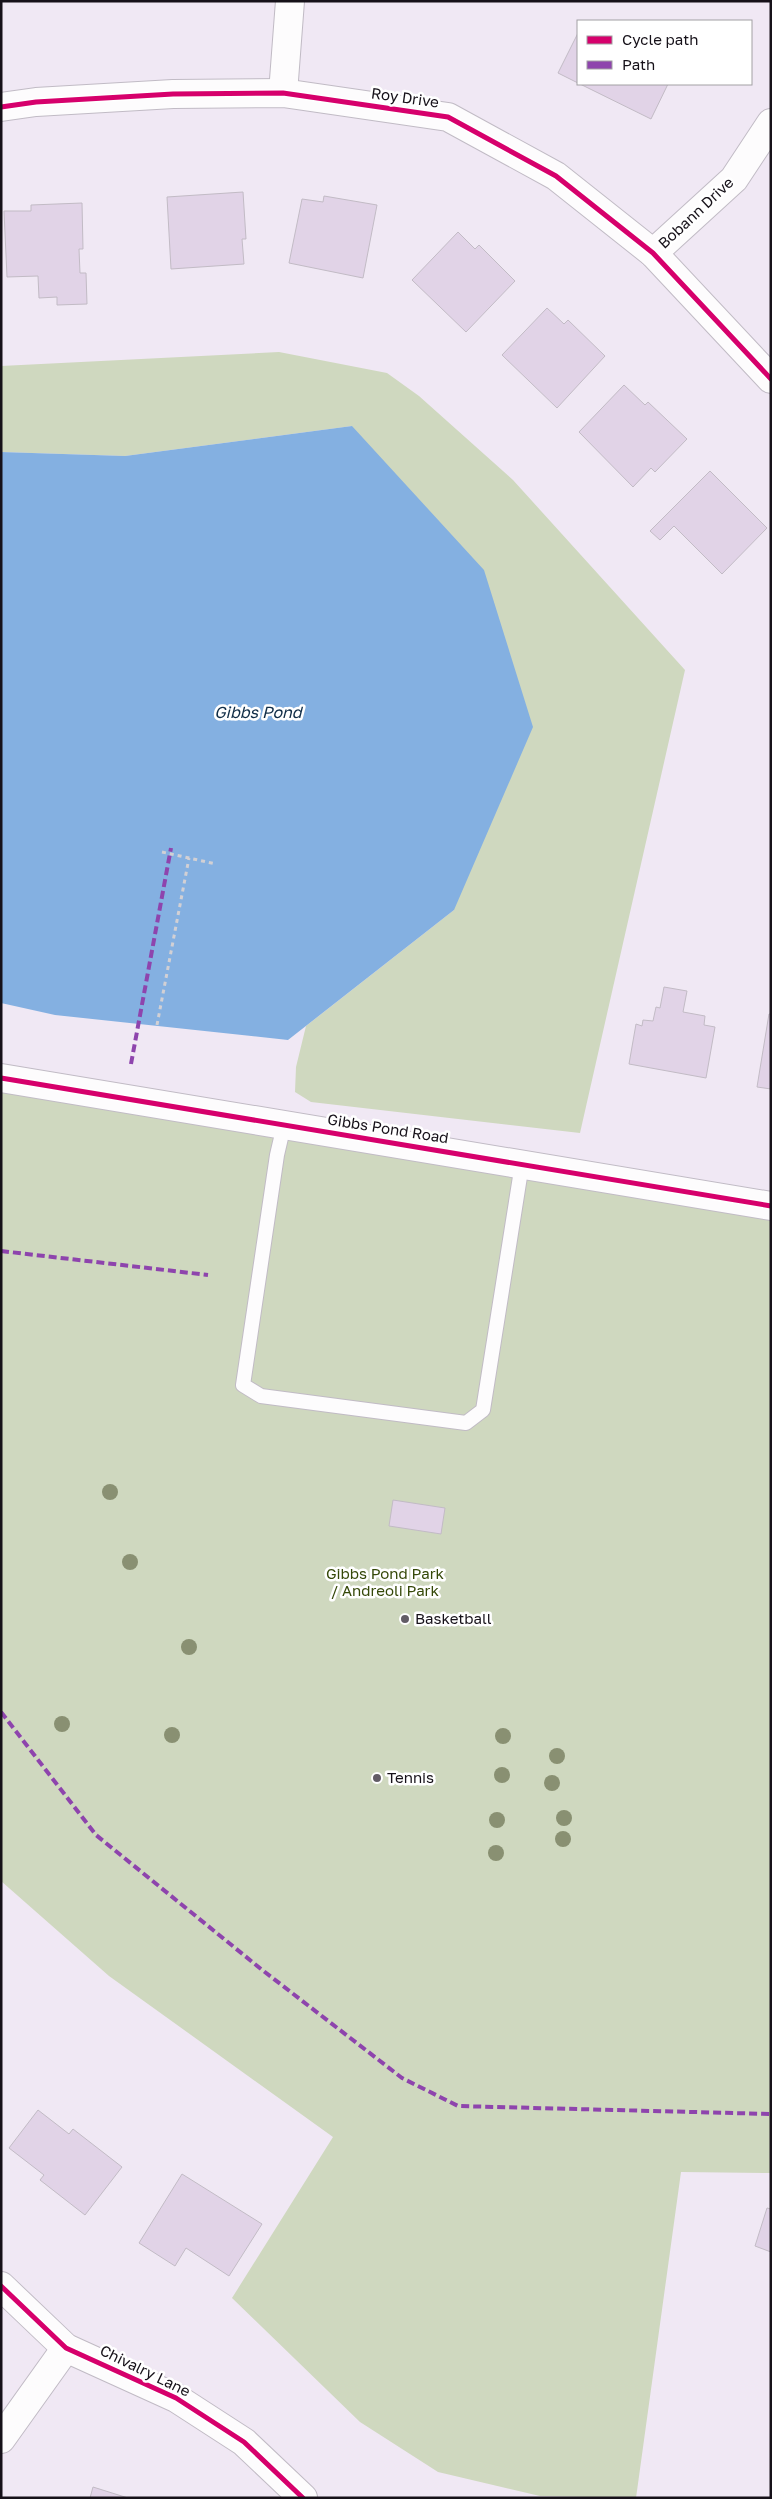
<svg xmlns="http://www.w3.org/2000/svg" width="772" height="2499" font-family="'Golos Text',sans-serif">
<style>
.green{fill:#cfd8bf}
.water{fill:#84b0e1}
.building{fill:#e1d3e7;stroke:#c2bbc5}
.lines{fill:none;stroke-linecap:round;stroke-linejoin:round}
.lane-casing{stroke:#c1bbc5;stroke-width:16}
.street-casing{stroke:#c1bbc5;stroke-width:30}
.secondary-casing{stroke:#c1bbc5;stroke-width:30}
.path{stroke:#d2d0d4;stroke-width:3;stroke-dasharray:4 4;stroke-linecap:butt}
.lane{stroke:#fdfcfd;stroke-width:14}
.street{stroke:#fdfcfd;stroke-width:28}
.secondary{stroke:#fdfcfd;stroke-width:28}
.quiet{stroke:#8e44ad;stroke-width:4;stroke-dasharray:8 4;stroke-linecap:butt}
.cycleway-casing{stroke:#fff;stroke-width:8}
.cycleway{stroke:#d6006c;stroke-width:5}
.tree{fill:#899072}
.poi-dot{fill:#625c66;stroke:#fff;stroke-width:2}
.labels{text-anchor:middle;stroke-width:5;stroke-linejoin:round;paint-order:stroke}
.street-label{font-size:15px;fill:#161119;stroke:#fff}
.park-label{font-size:15px;fill:#354808;stroke:#fff}
.poi-label{font-size:15px;fill:#161119;stroke:#fff;text-anchor:start}
.water-label{font-size:16px;font-style:italic;fill:#102d47;stroke:#fff}
</style>
<rect width="100%" height="100%" fill="#f0e8f4"/>
<g class="green">
<path d="M 279,352 L 387,373 L 419,396 L 513,480 L 685,670 L 580,1133 L 311,1102 L 295,1092 L 296,1067 L 306,1026 L 454,910 L 352,426 L 125,456 L 1,452 L 1,366 Z"/>
<path d="M 1,1078 L 771,1206 L 771,2173 L 681,2172 L 636,2498 L 540,2496 L 438,2472 L 360,2422 L 232,2298 L 333,2137 L 109,1976 L 1,1881 Z"/>
</g>
<path class="water" d="M 352,426 L 484,570 L 533,727 L 454,910 L 288,1040 L 55,1015 L 1,1003 L 1,452 L 125,456 Z"/>
<g class="building">
<path d="M 578,33 L 578,83 L 558,73 Z"/>
<path d="M 580,84 L 668,84 L 651,119 Z"/>
<path d="M 243,192 L 246,239 L 242,239 L 244,264 L 171,269 L 167,197 Z"/>
<path d="M 324,196 L 377,205 L 363,278 L 289,263 L 302,199 L 323,202 Z"/>
<path d="M 82,203 L 83,249 L 79,249 L 80,273 L 86,273 L 87,304 L 57,305 L 57,297 L 39,298 L 38,276 L 7,277 L 4,211 L 31,211 L 31,205 Z"/>
<path d="M 458,232 L 475,249 L 479,245 L 515,281 L 466,332 L 412,280 Z"/>
<path d="M 547,308 L 564,324 L 568,320 L 605,356 L 557,408 L 502,355 Z"/>
<path d="M 624,385 L 645,405 L 648,402 L 687,439 L 655,472 L 651,468 L 633,487 L 579,432 Z"/>
<path d="M 710,471 L 767,528 L 722,574 L 674,526 L 660,540 L 650,531 Z"/>
<path d="M 664,987 L 687,991 L 683,1012 L 705,1016 L 704,1025 L 715,1027 L 706,1078 L 629,1064 L 636,1024 L 642,1026 L 643,1020 L 653,1021 L 656,1007 L 660,1008 Z"/>
<path d="M 769,1014 L 771,1014 L 771,1089 L 757,1087 Z"/>
<path d="M 393,1500 L 445,1508 L 441,1534 L 389,1526 Z"/>
<path d="M 38,2110 L 69,2134 L 73,2129 L 122,2167 L 85,2215 L 40,2180 L 44,2175 L 9,2148 Z"/>
<path d="M 182,2174 L 262,2224 L 229,2276 L 186,2248 L 175,2266 L 139,2243 Z"/>
<path d="M 767,2208 L 771,2209 L 771,2252 L 755,2246 Z"/>
<path d="M 93,2487 L 128,2498 L 90,2498 Z"/>
</g>
<g class="lines">
<g class="lane-casing">
<path id="lane" d="M 284,1125 L 277,1155 L 243,1385 L 261,1396 L 466,1423 L 483,1410 L 522,1164"/>
</g>
<g class="street-casing">
<g id="street">
<path d="M 283,93 L 290,1"/>
<path d="M 1,107 L 36,102 L 173,94 L 283,93 L 448,117 L 556,176 L 653,253 L 771,379"/>
<path d="M 653,253 L 734,179 L 771,123"/>
<path d="M 1,2286 L 66,2348 L 176,2398 L 244,2442 L 303,2498"/>
<path d="M 1,2439 L 66,2348"/>
</g>
</g>
<g class="secondary-casing">
<path id="secondary" d="M 1,1078 L 771,1206"/>
</g>
<g class="path">
<path d="M 162,852 L 216,864"/>
<path d="M 157,1025 L 189,858"/>
</g>
<use href="#lane" class="lane"/>
<use href="#street" class="street"/>
<use href="#secondary" class="secondary"/>
<g class="quiet">
<path d="M 131,1064 L 171,848"/>
<path d="M 1,1251 L 208,1275"/>
<path d="M 1,1712 L 96,1835 L 261,1969 L 402,2078 L 458,2106 L 771,2114"/>
</g>
<g class="cycleway-casing">
<g id="cycleway">
<path d="M 1,107 L 36,102 L 173,94 L 283,93 L 448,117 L 556,176 L 653,253 L 771,379"/>
<path d="M 1,1078 L 771,1206"/>
<path d="M 1,2286 L 66,2348 L 176,2398 L 244,2442 L 303,2498"/>
</g>
</g>
<use href="#cycleway" class="cycleway"/>
</g>
<g class="tree">
<circle cx="110" cy="1492" r="8"/>
<circle cx="130" cy="1562" r="8"/>
<circle cx="189" cy="1647" r="8"/>
<circle cx="62" cy="1724" r="8"/>
<circle cx="172" cy="1735" r="8"/>
<circle cx="503" cy="1736" r="8"/>
<circle cx="557" cy="1756" r="8"/>
<circle cx="502" cy="1775" r="8"/>
<circle cx="552" cy="1783" r="8"/>
<circle cx="564" cy="1818" r="8"/>
<circle cx="497" cy="1820" r="8"/>
<circle cx="563" cy="1839" r="8"/>
<circle cx="496" cy="1853" r="8"/>
</g>
<g class="poi-dot">
<circle cx="405" cy="1619" r="5"/>
<circle cx="377" cy="1778" r="5"/>
</g>
<g class="labels">
<g class="street-label">
<text transform="translate(405 98) rotate(8)" y="5">Roy Drive</text>
<text transform="translate(696 213) rotate(-43)" y="5">Bobann Drive</text>
<text transform="translate(388 1129) rotate(9)" y="5">Gibbs Pond Road</text>
<text transform="translate(145 2371) rotate(26)" y="5">Chivalry Lane</text>
</g>
<g class="park-label">
<text x="385" y="1579">Gibbs Pond Park<tspan x="385" dy="17">/ Andreoli Park</tspan></text>
</g>
<g class="poi-label">
<text x="415" y="1624">Basketball</text>
<text x="387" y="1783">Tennis</text>
</g>
<g class="water-label">
<text x="258" y="718">Gibbs Pond</text>
</g>
</g>
<rect width="772" height="2499" fill="none" stroke="#161119" stroke-width="5"/>
<rect x="577" y="20" width="175" height="65" fill="#ffffff" stroke="#a2a0a3"/>
<rect x="587" y="36" width="25" height="8" fill="#d6006c" stroke="#a2a0a3"/>
<text x="622" y="45" font-size="15" fill="#161119">Cycle path</text>
<rect x="587" y="61" width="25" height="8" fill="#8e44ad" stroke="#a2a0a3"/>
<text x="622" y="70" font-size="15" fill="#161119">Path</text>
</svg>
